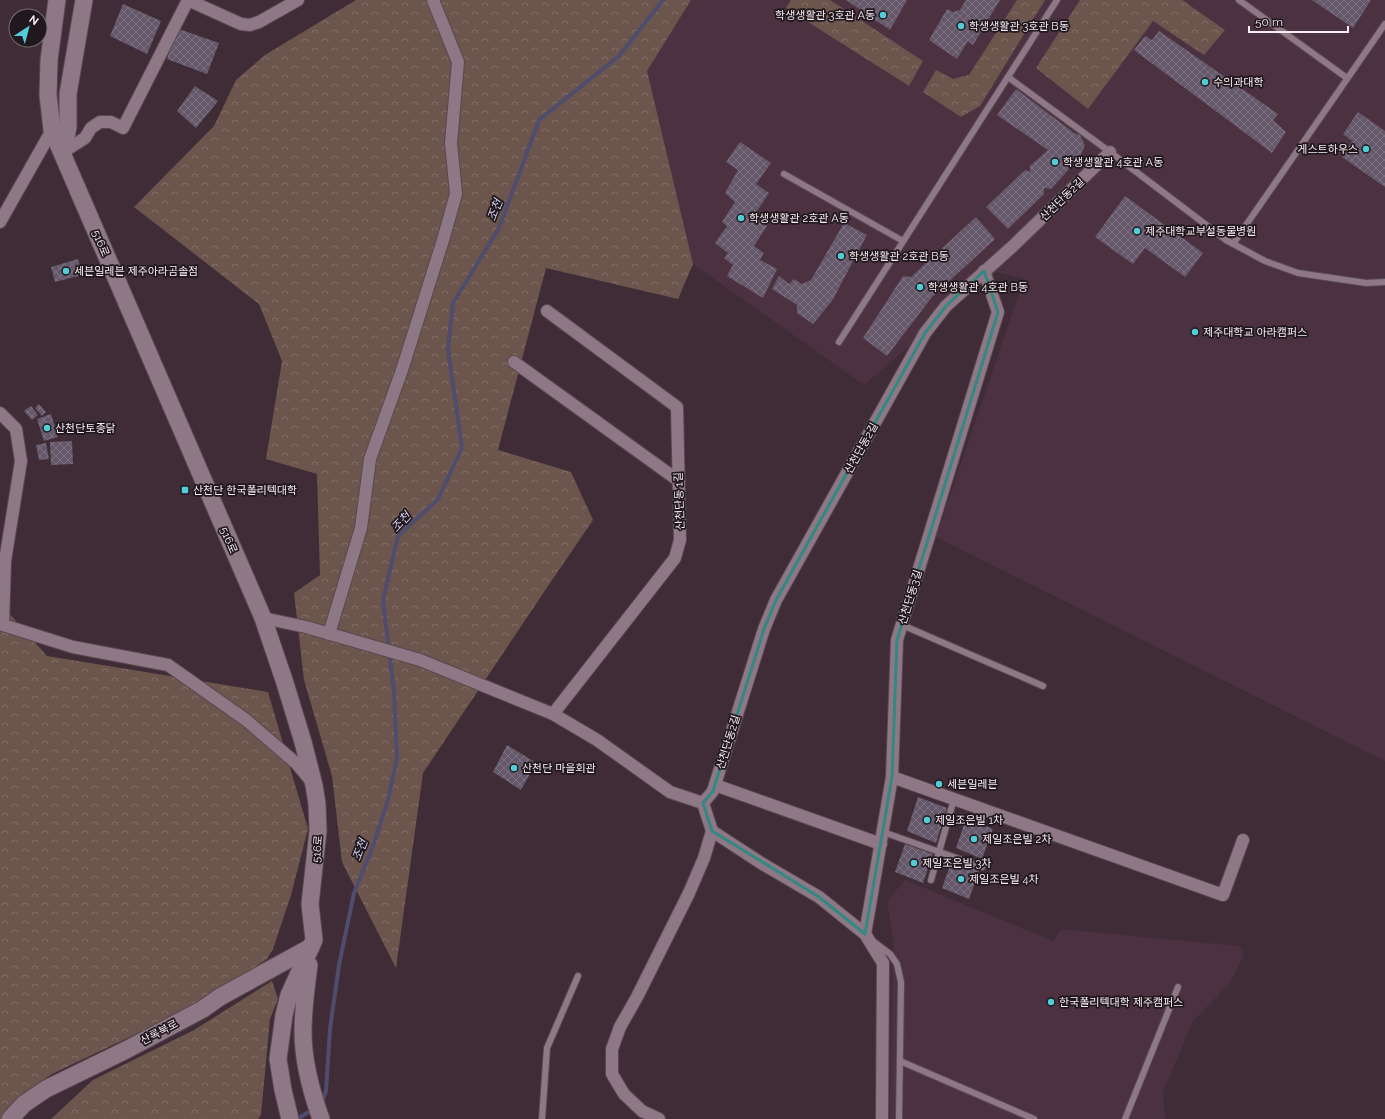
<svg xmlns="http://www.w3.org/2000/svg" width="1385" height="1119" font-family="Raleway,'Noto Sans KR',sans-serif">
<style>
.built{fill:#4c3241}
.forest{fill:url(#forest-crowns)}
.lines{fill:none;stroke-linecap:round;stroke-linejoin:round}
.stream{stroke:#4f4d6e;stroke-width:4}
.building{fill:url(#building-cross-hatch)}
.lane-casing{stroke:#594851;stroke-width:8}
.street-casing{stroke:#594851;stroke-width:14}
.secondary-casing{stroke:#594851;stroke-width:19}
.lane{stroke:#8f7885;stroke-width:6}
.street{stroke:#8f7885;stroke-width:12}
.secondary{stroke:#8f7885;stroke-width:17}
.marked{fill:none;stroke:#328882;stroke-width:3;stroke-linejoin:round}
.poi-dot{fill:#52ccd6;stroke:#20181d;stroke-width:1.5}
.labels{text-anchor:middle;stroke-width:3.5;stroke-linejoin:round;paint-order:stroke}
.poi-label{font-size:11px;fill:#f9ecf3;stroke:#20181d;text-anchor:start}
.street-label{font-size:11px;fill:#f9ecf3;stroke:#20181d}
.water-label{font-size:12px;font-style:italic;fill:#d4d2f6;stroke:#20181d}
</style>
<defs>
<pattern id="forest-crowns" width="20" height="18" patternUnits="userSpaceOnUse"><rect width="20" height="18" fill="#6c554c"/><path d="M2 6a3 3 0 1 1 6 0M12 15a3 3 0 1 1 6 0" fill="none" stroke="#826e66"/></pattern>
<pattern id="building-cross-hatch" width="8" height="8" patternUnits="userSpaceOnUse"><rect width="8" height="8" fill="#65586b"/><path d="M0 0l8 8M0 8l8-8" fill="none" stroke="#7c7081"/></pattern>
</defs>
<rect width="100%" height="100%" fill="#3f2c37"/>
<g class="built">
<path d="M 691,0 L 1385,0 L 1385,761 L 936,537 L 1024,279 L 996,272 L 864,385 L 693,264 L 635,90 Z"/>
<path d="M 905,880 L 1053,941 L 1061,929 L 1239,946 L 1244,955 L 1229,984 L 1193,1021 L 1163,1092 L 1165,1119 L 890,1119 L 893,938 L 887,901 Z"/>
</g>
<g class="forest">
<path d="M 356,0 L 691,0 L 647,71 L 693,264 L 678,299 L 546,268 L 498,450 L 571,472 L 593,520 L 548,586 L 423,773 L 396,968 L 342,862 L 332,776 L 304,680 L 294,593 L 320,575 L 317,474 L 266,459 L 282,361 L 259,304 L 134,207 L 214,126 L 236,80 L 265,55 Z"/>
<path d="M 791,0 L 830,0 L 923,61 L 909,86 L 786,8 Z"/>
<path d="M 1017,0 L 1045,0 L 980,106 L 961,117 L 923,92 L 936,70 L 953,79 L 969,75 Z"/>
<path d="M 1080,0 L 1182,0 L 1225,30 L 1204,55 L 1153,21 L 1088,109 L 1036,68 Z"/>
<path d="M 0,603 L 47,656 L 268,692 L 308,829 L 291,895 L 273,949 L 267,959 L 235,981 L 159,1023 L 52,1074 L 23,1094 L 2,1119 L 0,1119 Z"/>
<path d="M 272,981 L 278,999 L 270,1019 L 261,1115 L 258,1119 L 51,1119 L 93,1080 L 194,1030 Z"/>
</g>
<g class="lines">
<g class="stream">
<path d="M 322,1102 L 326,1091 L 330,1029 L 339,965 L 354,893 L 374,843 L 388,800 L 397,758 L 394,692 L 383,600 L 398,536 L 438,499 L 462,448 L 448,349 L 453,303 L 499,228 L 539,120 L 619,56 L 663,0"/>
<path d="M 297,1119 L 314,1109"/>
</g>
</g>
<g class="building">
<path d="M 846,0 L 907,0 L 890,30 Z"/>
<path d="M 966,0 L 1000,0 L 973,45 L 968,41 L 957,59 L 929,40 L 947,9 L 953,12 L 960,10 Z"/>
<path d="M 1312,0 L 1371,0 L 1353,28 Z"/>
<path d="M 123,4 L 161,21 L 147,54 L 110,36 Z"/>
<path d="M 176,28 L 219,43 L 207,74 L 167,59 Z"/>
<path d="M 1159,31 L 1278,114 L 1273,120 L 1286,132 L 1272,153 L 1134,50 L 1145,36 L 1152,40 Z"/>
<path d="M 195,86 L 218,101 L 196,128 L 177,111 Z"/>
<path d="M 1016,89 L 1074,133 L 1080,135 L 1085,145 L 1080,157 L 1051,189 L 1044,188 L 1044,194 L 1008,229 L 986,207 L 1025,170 L 1030,172 L 1030,166 L 1048,150 L 997,115 Z"/>
<path d="M 1358,112 L 1385,131 L 1385,187 L 1342,157 L 1352,141 L 1343,134 Z"/>
<path d="M 740,142 L 771,163 L 756,184 L 769,193 L 755,214 L 767,226 L 754,246 L 764,253 L 760,260 L 777,269 L 763,298 L 727,276 L 733,265 L 724,258 L 728,253 L 715,243 L 727,226 L 722,222 L 735,202 L 725,193 L 738,170 L 726,162 Z"/>
<path d="M 1125,196 L 1203,253 L 1185,277 L 1145,248 L 1133,264 L 1095,237 Z"/>
<path d="M 976,217 L 995,239 L 932,297 L 887,356 L 863,338 L 903,276 L 911,277 Z"/>
<path d="M 844,223 L 867,235 L 832,301 L 813,324 L 797,313 L 797,305 L 772,289 L 779,276 L 789,284 L 794,279 L 802,284 L 811,280 Z"/>
<path d="M 78,259 L 82,275 L 55,282 L 51,267 Z"/>
<path d="M 39,404 L 46,412 L 42,416 L 35,408 Z"/>
<path d="M 31,406 L 38,415 L 32,420 L 24,411 Z"/>
<path d="M 51,414 L 58,437 L 44,441 L 37,419 Z"/>
<path d="M 72,441 L 73,464 L 51,465 L 50,442 Z"/>
<path d="M 46,443 L 49,459 L 39,460 L 36,445 Z"/>
<path d="M 507,745 L 536,763 L 521,790 L 493,772 Z"/>
<path d="M 918,797 L 947,808 L 936,843 L 907,831 Z"/>
<path d="M 966,819 L 993,829 L 982,859 L 956,848 Z"/>
<path d="M 905,844 L 933,854 L 923,883 L 895,872 Z"/>
<path d="M 952,860 L 979,871 L 969,899 L 942,888 Z"/>
</g>
<g class="lines">
<g class="lane-casing">
<g id="lane">
<path d="M 1239,0 L 1347,78"/>
<path d="M 1008,77 L 1110,152 L 1226,240 L 1265,261 L 1298,273 L 1366,283 L 1385,282"/>
<path d="M 784,174 L 903,241"/>
<path d="M 1233,244 L 1385,24"/>
<path d="M 839,342 L 1057,0"/>
<path d="M 902,625 L 1043,686"/>
<path d="M 883,832 L 982,867"/>
<path d="M 931,880 L 954,799"/>
<path d="M 874,942 L 890,954 L 897,964 L 901,982 L 899,1119"/>
<path d="M 900,1061 L 1034,1119"/>
<path d="M 542,1119 L 547,1048 L 578,976"/>
<path d="M 1125,1119 L 1178,987"/>
</g>
</g>
<g class="street-casing">
<g id="street">
<path d="M 188,0 L 241,24 L 250,25 L 259,22 L 298,0"/>
<path d="M 63,152 L 85,138 L 91,128 L 100,122 L 111,122 L 123,128 L 188,0"/>
<path d="M 0,222 L 52,130"/>
<path d="M 547,311 L 677,407 L 680,540 L 675,558 L 553,714"/>
<path d="M 514,362 L 679,481"/>
<path d="M 0,413 L 16,429 L 21,461 L 5,561 L 3,625 L 73,647 L 168,665 L 246,720 L 296,763 L 311,781"/>
<path d="M 263,618 L 306,627 L 420,660 L 553,714 L 597,740 L 670,792 L 703,803"/>
<path d="M 329,634 L 361,528 L 370,459 L 402,370 L 443,240 L 456,194 L 451,143 L 458,62 L 433,0"/>
<path d="M 892,777 L 1223,895 L 1243,840"/>
<path d="M 715,785 L 881,844"/>
<path d="M 703,803 L 713,791 L 764,629 L 776,600 L 925,333 L 946,306 L 1013,246 L 1110,152"/>
<path d="M 712,831 L 761,863 L 819,897 L 865,934 L 883,963 L 882,1119"/>
<path d="M 865,934 L 892,777 L 897,640 L 998,312 L 984,271"/>
<path d="M 659,1119 L 642,1111 L 624,1094 L 612,1074 L 612,1049 L 620,1027 L 637,997 L 689,893 L 704,858 L 712,831 L 703,803"/>
</g>
</g>
<g class="secondary-casing">
<g id="secondary">
<path d="M 57,0 L 49,60 L 48,95 L 52,130 L 263,618 L 285,683 L 303,742 L 314,785 L 317,804 L 318,831 L 310,904 L 314,940 L 289,995 L 284,1015 L 278,1059 L 283,1090 L 290,1119"/>
<path d="M 63,152 L 68,127 L 68,94 L 84,0"/>
<path d="M 309,965 C 306,987 303,1009 303,1032 C 303,1061 311,1091 321,1119"/>
<path d="M 10,1119 L 24,1104 L 46,1089 L 126,1050 L 203,1009 L 220,997 L 311,947"/>
</g>
</g>
<use href="#lane" class="lane"/>
<use href="#street" class="street"/>
<use href="#secondary" class="secondary"/>
</g>
<path class="marked" d="M 984,271 L 998,312 L 897,640 L 892,777 L 865,934 L 819,897 L 712,831 L 703,803 L 713,791 L 764,629 L 776,600 L 925,333 L 946,306 Z"/>
<g class="poi-dot">
<circle cx="883" cy="15" r="4"/>
<circle cx="961" cy="26" r="4"/>
<circle cx="1205" cy="82" r="4"/>
<circle cx="1366" cy="149" r="4"/>
<circle cx="1055" cy="162" r="4"/>
<circle cx="741" cy="218" r="4"/>
<circle cx="1137" cy="231" r="4"/>
<circle cx="841" cy="256" r="4"/>
<circle cx="66" cy="271" r="4"/>
<circle cx="920" cy="287" r="4"/>
<circle cx="1195" cy="332" r="4"/>
<circle cx="47" cy="428" r="4"/>
<rect x="181" y="486" width="8" height="8" rx="2"/>
<circle cx="514" cy="768" r="4"/>
<circle cx="939" cy="784" r="4"/>
<circle cx="927" cy="820" r="4"/>
<circle cx="974" cy="839" r="4"/>
<circle cx="914" cy="863" r="4"/>
<circle cx="961" cy="879" r="4"/>
<circle cx="1051" cy="1002" r="4"/>
</g>
<g class="labels">
<g class="poi-label">
<text x="875" y="19" text-anchor="end">학생생활관 3호관 A동</text>
<text x="969" y="30">학생생활관 3호관 B동</text>
<text x="1213" y="86">수의과대학</text>
<text x="1358" y="153" text-anchor="end">게스트하우스</text>
<text x="1063" y="166">학생생활관 4호관 A동</text>
<text x="749" y="222">학생생활관 2호관 A동</text>
<text x="1145" y="235">제주대학교부설동물병원</text>
<text x="849" y="260">학생생활관 2호관 B동</text>
<text x="74" y="275">세븐일레븐 제주아라곰솔점</text>
<text x="928" y="291">학생생활관 4호관 B동</text>
<text x="1203" y="336">제주대학교 아라캠퍼스</text>
<text x="55" y="432">산천단토종닭</text>
<text x="193" y="494">산천단 한국폴리텍대학</text>
<text x="522" y="772">산천단 마을회관</text>
<text x="947" y="788">세븐일레븐</text>
<text x="935" y="824">제일조은빌 1차</text>
<text x="982" y="843">제일조은빌 2차</text>
<text x="922" y="867">제일조은빌 3차</text>
<text x="969" y="883">제일조은빌 4차</text>
<text x="1059" y="1006">한국폴리텍대학 제주캠퍼스</text>
</g>
<g class="street-label">
<text transform="translate(1062 199) rotate(-44)" y="4">산천단동2길</text>
<text transform="translate(101 243) rotate(67)" y="4">516로</text>
<text transform="translate(861 448) rotate(-61)" y="4">산천단동2길</text>
<text transform="translate(679 501) rotate(-92)" y="4">산천단동 1길</text>
<text transform="translate(229 540) rotate(67)" y="4">516로</text>
<text transform="translate(910 597) rotate(-73)" y="4">산천단동3길</text>
<text transform="translate(728 742) rotate(-73)" y="4">산천단동2길</text>
<text transform="translate(317 849) rotate(-85)" y="4">516로</text>
<text transform="translate(159 1032) rotate(-28)" y="4">산록북로</text>
</g>
<g class="water-label">
<text transform="translate(495 210) rotate(-69)" y="4">조천</text>
<text transform="translate(401 522) rotate(-47)" y="4">조천</text>
<text transform="translate(360 850) rotate(-69)" y="4">조천</text>
</g>
</g>
<g transform="translate(28 28) rotate(36)"><circle r="19" fill="#20181d" stroke="#776d73"/>
<path d="M0-3L7 15L0 10L-7 15Z" fill="#52ccd6"/>
<text y="-6" font-size="11" font-weight="bold" text-anchor="middle" fill="#f9ecf3">N</text>
</g>
<path d="M1249 26v6h99v-6" fill="none" stroke="#f9ecf3" stroke-width="2"/>
<text x="1255" y="26" font-size="12" fill="#f9ecf3" stroke="#20181d" stroke-width="3" paint-order="stroke">50 m</text>
</svg>
